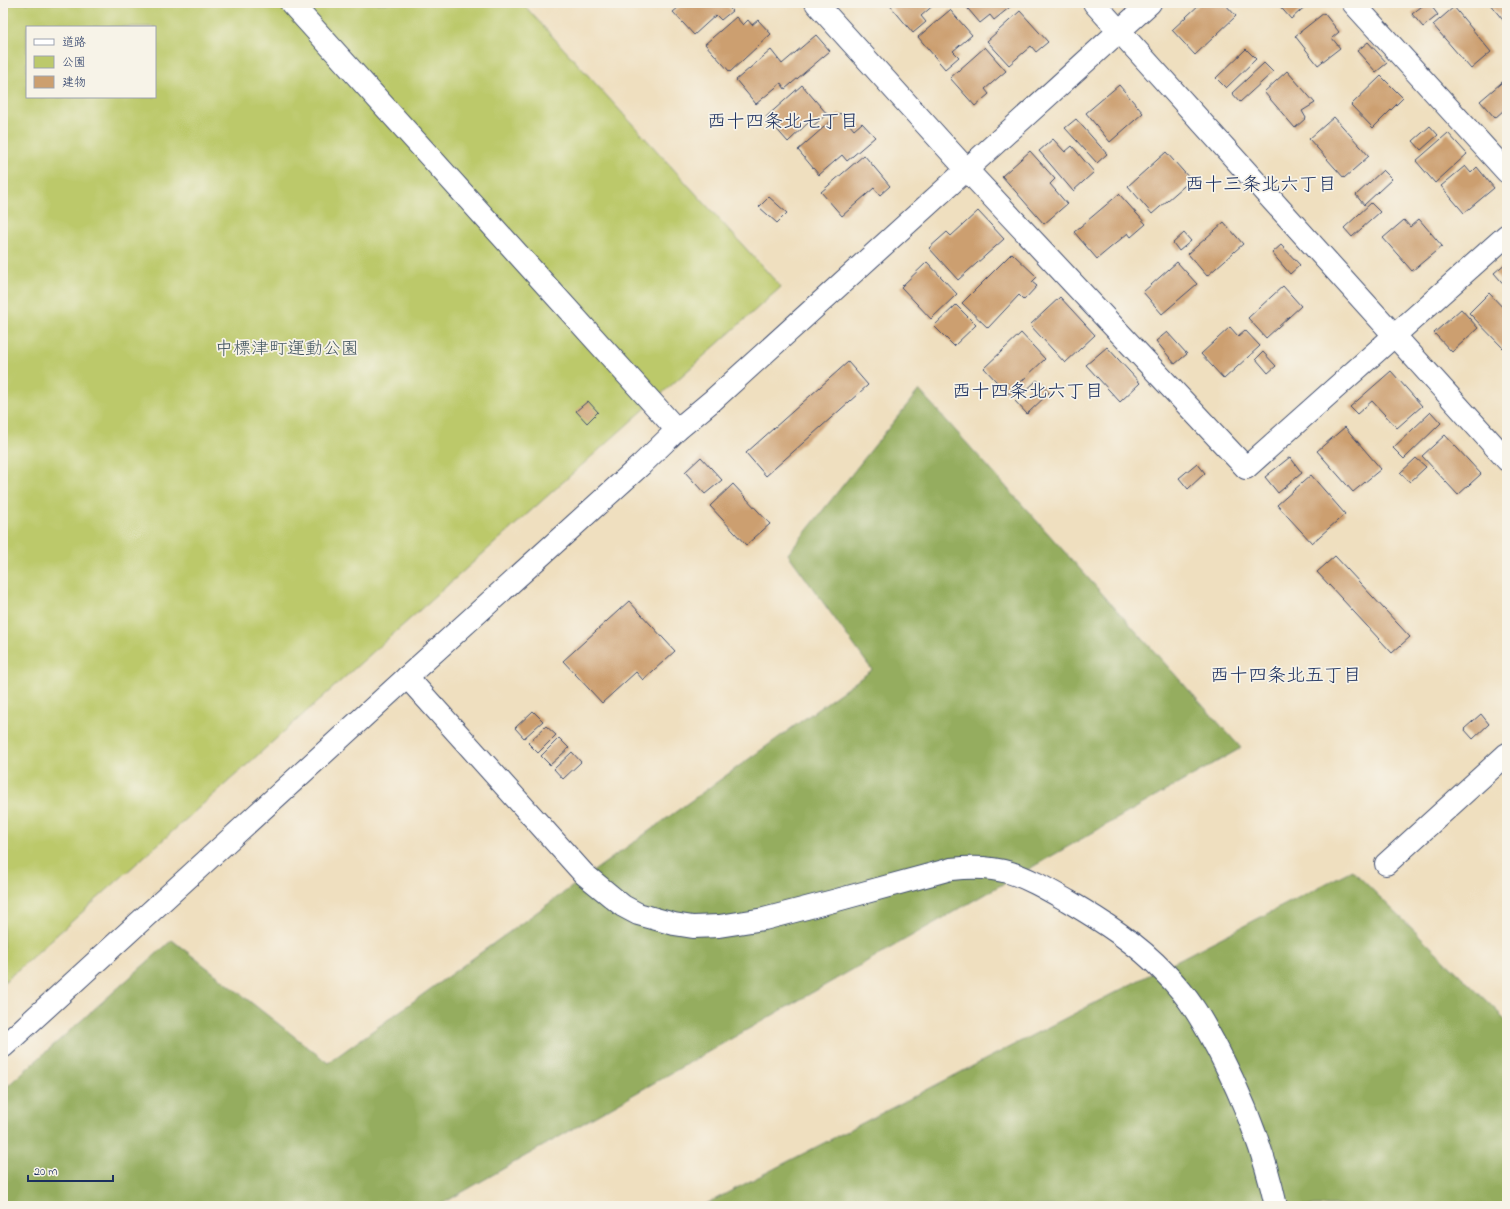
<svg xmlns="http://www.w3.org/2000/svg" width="1510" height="1209" font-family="'Indie Flower','Klee One',sans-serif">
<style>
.green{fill:#bcc96b;stroke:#6c7c64;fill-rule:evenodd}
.forest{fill:#95ad5f;stroke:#586e5e}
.building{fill:#cc9f6f}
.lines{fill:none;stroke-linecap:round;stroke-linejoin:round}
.minor-casing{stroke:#3b496d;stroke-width:24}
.minor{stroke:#fff;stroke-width:22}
.labels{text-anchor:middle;stroke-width:3.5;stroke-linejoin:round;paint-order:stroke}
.park-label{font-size:18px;fill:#435661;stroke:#f7f3e8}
.neighbourhood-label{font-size:19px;fill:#1b2f5e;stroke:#f7f3e8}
</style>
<rect width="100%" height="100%" fill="#f7f3e8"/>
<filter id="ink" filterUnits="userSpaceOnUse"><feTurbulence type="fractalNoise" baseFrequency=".025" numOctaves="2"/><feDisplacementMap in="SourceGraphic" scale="8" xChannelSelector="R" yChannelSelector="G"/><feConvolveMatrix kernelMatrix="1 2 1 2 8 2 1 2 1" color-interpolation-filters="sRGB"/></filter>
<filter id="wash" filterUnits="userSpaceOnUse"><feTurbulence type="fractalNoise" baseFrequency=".012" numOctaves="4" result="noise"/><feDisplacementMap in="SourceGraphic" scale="16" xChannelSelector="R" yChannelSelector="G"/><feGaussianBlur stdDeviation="0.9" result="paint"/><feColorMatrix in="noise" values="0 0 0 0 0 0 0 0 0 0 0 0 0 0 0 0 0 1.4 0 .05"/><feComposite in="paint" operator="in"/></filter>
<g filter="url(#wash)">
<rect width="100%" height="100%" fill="#efdfbf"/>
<path class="green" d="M 3,3 L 522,3 L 781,287 L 3,983 ZM 27,27 L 155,27 L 155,97 L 27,97 Z"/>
<g class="forest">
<path d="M 919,390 L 1241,748 L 438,1206 L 3,1206 L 3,1090 L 172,940 L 328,1063 L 872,670 L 788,554 Z"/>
<path d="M 1352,870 L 1507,1021 L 1507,1206 L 702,1206 Z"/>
</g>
<g id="blocks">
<g class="building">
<path d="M 684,3 L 725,3 L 732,11 L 721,20 L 716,15 L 694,35 L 673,12 Z"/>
<path d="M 888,3 L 936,3 L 921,16 L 926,22 L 913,33 Z"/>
<path d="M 963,3 L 1015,3 L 994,20 L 990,15 L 980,23 Z"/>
<path d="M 1201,3 L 1224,3 L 1236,16 L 1195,55 L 1172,30 Z"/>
<path d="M 1277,3 L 1309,3 L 1291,19 Z"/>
<path d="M 1426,3 L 1429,3 L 1438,15 L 1423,27 L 1412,14 Z"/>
<path d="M 1489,3 L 1507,3 L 1507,25 Z"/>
<path d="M 1454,7 L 1491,52 L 1471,69 L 1433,25 Z"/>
<path d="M 950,10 L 972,35 L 953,51 L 959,57 L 945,69 L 918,37 Z"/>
<path d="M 1020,11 L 1048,42 L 1036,52 L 1031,46 L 1009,65 L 987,41 Z"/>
<path d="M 1324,13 L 1339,32 L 1332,38 L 1340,48 L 1318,65 L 1295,36 Z"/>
<path d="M 736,17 L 743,25 L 748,20 L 752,25 L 758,20 L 771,34 L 730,72 L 705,44 Z"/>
<path d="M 816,35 L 830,51 L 785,89 L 781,83 L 756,104 L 736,80 L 771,50 L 782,64 Z"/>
<path d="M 1368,42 L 1387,63 L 1376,72 L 1357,51 Z"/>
<path d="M 985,47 L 1006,71 L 985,89 L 989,94 L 975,106 L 950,78 Z"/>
<path d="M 1246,49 L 1256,59 L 1226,88 L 1216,78 Z"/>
<path d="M 1264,63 L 1273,72 L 1240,102 L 1232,93 Z"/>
<path d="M 1287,71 L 1315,103 L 1302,111 L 1306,118 L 1295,128 L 1264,92 Z"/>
<path d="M 1381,76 L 1403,98 L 1373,128 L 1351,105 Z"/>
<path d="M 1507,78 L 1507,113 L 1504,110 L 1495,118 L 1480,101 Z"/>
<path d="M 802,85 L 827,114 L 813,126 L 809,122 L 788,142 L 766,117 Z"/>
<path d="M 1119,85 L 1143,113 L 1110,142 L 1086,113 Z"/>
<path d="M 840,113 L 854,130 L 862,123 L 875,137 L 847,161 L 842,155 L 819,175 L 798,150 Z"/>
<path d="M 1334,117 L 1369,156 L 1344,178 L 1309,139 Z"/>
<path d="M 1076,119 L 1107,154 L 1097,163 L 1065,128 Z"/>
<path d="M 1430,126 L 1438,135 L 1421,150 L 1413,141 Z"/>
<path d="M 1448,133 L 1467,154 L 1435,183 L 1416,161 Z"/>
<path d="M 1053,139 L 1065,152 L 1072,146 L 1094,172 L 1073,191 L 1039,151 Z"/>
<path d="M 1030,151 L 1055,179 L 1050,184 L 1067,204 L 1044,224 L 1002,176 Z"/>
<path d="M 1166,152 L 1191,180 L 1152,214 L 1128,186 Z"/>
<path d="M 864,155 L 890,186 L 880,195 L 874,188 L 842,216 L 821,192 Z"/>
<path d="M 1465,166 L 1471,173 L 1477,167 L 1494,188 L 1464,213 L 1441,186 Z"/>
<path d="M 1383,170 L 1392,179 L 1364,205 L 1356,195 Z"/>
<path d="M 1119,194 L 1146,224 L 1131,237 L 1128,233 L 1097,259 L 1074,232 Z"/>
<path d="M 769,197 L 787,213 L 777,223 L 759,207 Z"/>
<path d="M 1371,203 L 1380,212 L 1352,237 L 1344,228 Z"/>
<path d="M 978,211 L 1004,239 L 958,280 L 929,248 L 947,232 L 951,236 Z"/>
<path d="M 1419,219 L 1442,246 L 1412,271 L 1383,238 L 1404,220 L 1410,227 Z"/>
<path d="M 1224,222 L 1243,244 L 1207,276 L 1188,254 Z"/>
<path d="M 1184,233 L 1191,241 L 1179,251 L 1173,243 Z"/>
<path d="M 1281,245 L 1300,265 L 1290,274 L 1272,253 Z"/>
<path d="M 1012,253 L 1037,277 L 1032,282 L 1037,286 L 1024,300 L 1019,295 L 988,328 L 962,303 Z"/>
<path d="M 927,262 L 957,294 L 931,319 L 901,287 Z"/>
<path d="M 1177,262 L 1197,284 L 1162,314 L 1143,292 Z"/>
<path d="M 1507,262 L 1507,288 L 1494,273 Z"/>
<path d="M 1283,286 L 1301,306 L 1266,338 L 1248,318 Z"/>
<path d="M 1489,293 L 1507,312 L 1507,344 L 1503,348 L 1469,313 Z"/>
<path d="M 1060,297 L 1095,335 L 1065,363 L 1030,325 Z"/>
<path d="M 956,305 L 976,325 L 954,346 L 934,326 Z"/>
<path d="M 1461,309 L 1478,328 L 1452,352 L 1434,333 Z"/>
<path d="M 1230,327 L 1238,336 L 1245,330 L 1260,346 L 1224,379 L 1201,354 Z"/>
<path d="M 1167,332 L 1187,354 L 1175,364 L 1156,341 Z"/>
<path d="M 1021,333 L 1045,359 L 1008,394 L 984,368 Z"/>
<path d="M 1107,347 L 1140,383 L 1120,402 L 1086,365 Z"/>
<path d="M 1263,352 L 1276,366 L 1268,373 L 1256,359 Z"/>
<path d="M 848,362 L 868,385 L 766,476 L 746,453 Z"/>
<path d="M 1391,371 L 1422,406 L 1397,428 L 1372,401 L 1357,414 L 1350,407 Z"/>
<path d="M 1037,380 L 1049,393 L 1027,414 L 1015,401 Z"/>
<path d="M 588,401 L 598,412 L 587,423 L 576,411 Z"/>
<path d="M 1431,412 L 1441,423 L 1404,459 L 1393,448 Z"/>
<path d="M 1345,427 L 1381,469 L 1353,492 L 1317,451 Z"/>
<path d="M 1445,435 L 1481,474 L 1458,495 L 1422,456 Z"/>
<path d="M 701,457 L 722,480 L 705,494 L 685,472 Z"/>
<path d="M 1290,457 L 1302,473 L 1278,493 L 1265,477 Z"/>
<path d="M 1416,458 L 1426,467 L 1410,482 L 1400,473 Z"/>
<path d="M 1197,463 L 1205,473 L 1188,489 L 1179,478 Z"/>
<path d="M 1311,475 L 1345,514 L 1312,543 L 1277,505 Z"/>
<path d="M 733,484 L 770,524 L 746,545 L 710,506 Z"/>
<path d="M 1335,556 L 1410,637 L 1392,653 L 1317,572 Z"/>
<path d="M 629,601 L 675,651 L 643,680 L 636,672 L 602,703 L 563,661 Z"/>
<path d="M 533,711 L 543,721 L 524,738 L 515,728 Z"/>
<path d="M 1481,714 L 1489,724 L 1473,739 L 1464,729 Z"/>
<path d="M 546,726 L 556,735 L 538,753 L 528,743 Z"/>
<path d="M 559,738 L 569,748 L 550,765 L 541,756 Z"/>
<path d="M 572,752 L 581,762 L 563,779 L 554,769 Z"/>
</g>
</g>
</g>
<g filter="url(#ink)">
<use href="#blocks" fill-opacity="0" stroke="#3b496d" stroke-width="1"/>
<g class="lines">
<g class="minor-casing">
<g id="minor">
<path d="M 291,3 L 677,430"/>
<path d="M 816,3 L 967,170 L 1246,468 L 1507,235"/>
<path d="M 1094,3 L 1507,460"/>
<path d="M 1353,3 L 1507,172"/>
<path d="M 407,677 L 584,874 L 623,906 L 638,914 L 674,924 L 693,927 L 719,926 L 764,919 L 837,900 L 951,869 C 1003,863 1024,876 1068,901 C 1102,921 1138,944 1165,973 C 1190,998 1202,1020 1218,1050 C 1244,1100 1264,1151 1276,1206"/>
<path d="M 1386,864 L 1507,754"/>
<path d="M 3,1047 L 407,677 L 642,464 L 677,430 L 713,400 L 1150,3"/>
</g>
</g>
<use href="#minor" class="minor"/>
</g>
</g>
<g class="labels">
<g class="park-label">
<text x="287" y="354">中標津町運動公園</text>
</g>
<g class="neighbourhood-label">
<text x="783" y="127">西十四条北七丁目</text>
<text x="1261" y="190">西十三条北六丁目</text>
<text x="1028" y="397">西十四条北六丁目</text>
<text x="1286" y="681">西十四条北五丁目</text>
</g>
</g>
<rect width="1510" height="1209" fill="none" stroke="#f7f3e8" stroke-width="16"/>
<rect x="26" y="26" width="130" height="72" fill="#f7f3e8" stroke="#9fa5b1"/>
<rect x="34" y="39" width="20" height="6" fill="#ffffff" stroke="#9fa5b1"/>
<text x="62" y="46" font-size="12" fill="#1b2f5e">道路</text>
<rect x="34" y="56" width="20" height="12" fill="#bcc96b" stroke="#9fa5b1"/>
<text x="62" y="66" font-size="12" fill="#1b2f5e">公園</text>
<rect x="34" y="76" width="20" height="12" fill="#cc9f6f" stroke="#9fa5b1"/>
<text x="62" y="86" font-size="12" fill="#1b2f5e">建物</text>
<path d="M28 1175v6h85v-6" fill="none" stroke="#1b2f5e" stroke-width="2"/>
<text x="34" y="1175" font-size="12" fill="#1b2f5e" stroke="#f7f3e8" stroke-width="3" paint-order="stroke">20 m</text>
</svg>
